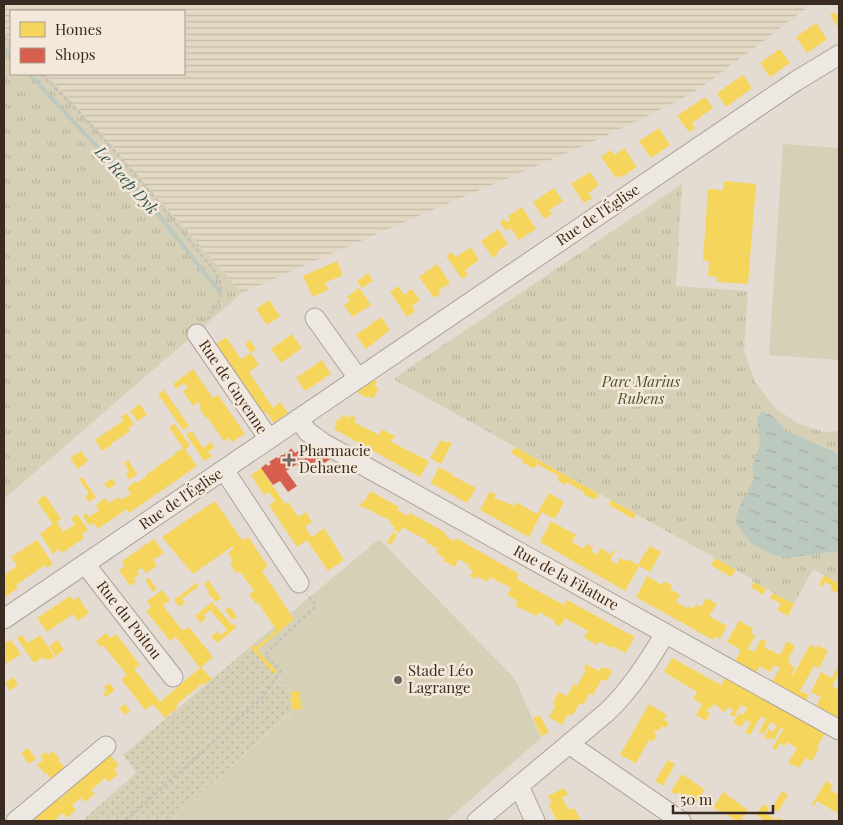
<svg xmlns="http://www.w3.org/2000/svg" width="843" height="825" font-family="'Playfair Display',serif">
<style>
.farmland{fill:url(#farmland-rules)}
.grass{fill:url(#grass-tufts)}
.garden{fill:url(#garden-dots)}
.pitch{fill:#d6d1b6}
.water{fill:url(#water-ripples)}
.homes{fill:#f6d55c}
.shops{fill:#d6604d}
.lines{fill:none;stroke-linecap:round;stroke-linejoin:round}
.stream{stroke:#bcc9bf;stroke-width:4}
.minor-casing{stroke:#aaa29b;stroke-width:21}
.path{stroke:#c6bfba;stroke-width:2.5;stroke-dasharray:4 2.5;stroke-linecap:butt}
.minor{stroke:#ede8e2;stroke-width:19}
.poi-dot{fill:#756860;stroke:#f4e8da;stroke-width:2}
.labels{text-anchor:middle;stroke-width:5;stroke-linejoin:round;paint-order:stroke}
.street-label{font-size:15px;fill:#392a22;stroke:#f4e8da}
.park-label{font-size:15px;font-style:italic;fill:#50542a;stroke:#f4e8da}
.poi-label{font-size:15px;fill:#392a22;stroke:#f4e8da;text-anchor:start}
.water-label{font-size:16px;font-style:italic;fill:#335850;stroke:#f4e8da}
</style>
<defs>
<pattern id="farmland-rules" width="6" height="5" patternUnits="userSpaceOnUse" patternTransform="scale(1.25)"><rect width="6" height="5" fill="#e2d8c4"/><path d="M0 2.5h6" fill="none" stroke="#c3baa8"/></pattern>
<pattern id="grass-tufts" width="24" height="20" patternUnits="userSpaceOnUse" patternTransform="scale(1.25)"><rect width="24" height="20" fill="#d6d1b6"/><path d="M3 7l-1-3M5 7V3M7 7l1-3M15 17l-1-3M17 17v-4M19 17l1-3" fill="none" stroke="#b8b49c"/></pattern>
<pattern id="garden-dots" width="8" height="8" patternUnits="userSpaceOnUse" patternTransform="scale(1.25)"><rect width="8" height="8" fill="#d6d1b6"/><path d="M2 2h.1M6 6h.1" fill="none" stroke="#b8b49c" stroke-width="1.8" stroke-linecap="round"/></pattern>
<pattern id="water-ripples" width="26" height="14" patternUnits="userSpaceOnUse" patternTransform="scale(1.25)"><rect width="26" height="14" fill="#bcc9bf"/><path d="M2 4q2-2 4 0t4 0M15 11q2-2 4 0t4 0" fill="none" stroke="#a2ada4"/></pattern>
</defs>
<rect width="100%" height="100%" fill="#e4dcd3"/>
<path class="farmland" d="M 4,4 L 812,4 L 714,78 L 694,92 L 666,107 L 599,139 L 323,257 L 242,293 L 69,98 L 45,74 L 184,74 L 184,11 L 11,11 L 11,40 L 4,32 Z"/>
<g class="grass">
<path d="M 4,32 L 11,40 L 11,74 L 45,74 L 69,98 L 242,293 L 4,499 Z"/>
<path d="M 682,184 L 676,286 L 748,291 L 744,351 L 755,382 L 775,408 L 797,423 L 824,432 L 839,431 L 839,584 L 813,569 L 794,604 L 752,581 L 752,579 L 715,558 L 393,379 Z"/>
</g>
<path class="garden" d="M 250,647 L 290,691 L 293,710 L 171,821 L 82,821 L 136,773 L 123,755 Z"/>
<g class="pitch">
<path d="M 783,144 L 839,148 L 839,360 L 769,355 Z"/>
<path d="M 379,539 L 515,679 L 541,738 L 446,821 L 171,821 L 293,711 L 290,690 L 250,647 Z"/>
</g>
<path class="water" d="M 762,412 L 771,415 L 787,431 L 835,452 L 839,457 L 839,551 L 786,558 L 771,554 L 751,543 L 736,523 L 737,513 L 744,497 L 754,481 L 752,466 L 757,456 L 760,444 L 757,418 Z"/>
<g class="homes">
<path d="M 835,12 L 837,15 L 839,13 L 839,29 L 830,15 Z"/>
<path d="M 816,23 L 827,39 L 807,53 L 796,37 Z"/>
<path d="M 780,49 L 790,63 L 770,77 L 760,63 Z"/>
<path d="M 743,75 L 752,88 L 726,107 L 717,93 Z"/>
<path d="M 705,97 L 713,108 L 692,123 L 695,128 L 689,132 L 677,116 Z"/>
<path d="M 659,128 L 670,145 L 651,158 L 639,141 Z"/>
<path d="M 624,148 L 637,167 L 622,177 L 621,175 L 616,178 L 601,157 L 611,150 L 615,155 Z"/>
<path d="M 590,172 L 599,185 L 588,193 L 592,198 L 584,203 L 571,184 Z"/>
<path d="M 724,181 L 756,184 L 748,284 L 717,282 L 717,277 L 708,276 L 709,261 L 703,260 L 708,189 L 723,190 Z"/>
<path d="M 554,188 L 563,201 L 549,210 L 552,214 L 544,219 L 533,202 Z"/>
<path d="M 522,207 L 536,229 L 519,240 L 511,228 L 506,231 L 500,222 L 505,219 L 507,222 L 510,220 L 508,216 Z"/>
<path d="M 498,229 L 508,244 L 497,252 L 498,254 L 493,258 L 481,241 Z"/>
<path d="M 471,247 L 479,260 L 465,270 L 468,275 L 462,279 L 446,256 L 452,252 L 456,257 Z"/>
<path d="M 337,261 L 343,275 L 325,283 L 328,290 L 313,297 L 303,276 Z"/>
<path d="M 437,264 L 450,283 L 439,290 L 441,293 L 434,298 L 419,277 Z"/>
<path d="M 368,273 L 373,281 L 362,288 L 357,281 Z"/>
<path d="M 398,286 L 404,295 L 412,289 L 420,300 L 412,306 L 415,311 L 407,317 L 390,292 Z"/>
<path d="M 359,288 L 371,305 L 352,317 L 344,305 L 350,301 L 347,297 Z"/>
<path d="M 269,300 L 280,316 L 267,325 L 256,309 Z"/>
<path d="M 381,317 L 390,330 L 366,349 L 356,335 Z"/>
<path d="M 292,334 L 302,348 L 281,363 L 271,349 Z"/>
<path d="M 226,337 L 241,359 L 251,353 L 259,365 L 249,372 L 273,408 L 280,402 L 288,413 L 274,423 L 266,412 L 263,414 L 216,344 Z"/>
<path d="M 250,340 L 256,349 L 251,353 L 245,344 Z"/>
<path d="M 322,360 L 331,374 L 305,391 L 296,378 Z"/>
<path d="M 193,369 L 213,398 L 218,395 L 245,434 L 232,442 L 229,438 L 224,441 L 207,417 L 206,418 L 199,408 L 201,407 L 198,402 L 193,406 L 183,391 L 188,388 L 184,383 L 176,389 L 173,384 Z"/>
<path d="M 374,380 L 377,382 L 374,386 L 379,388 L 373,399 L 368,396 L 367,398 L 357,392 Z"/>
<path d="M 164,390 L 189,426 L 183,430 L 158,394 Z"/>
<path d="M 140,404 L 147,415 L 137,421 L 130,411 Z"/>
<path d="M 127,413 L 134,425 L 128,428 L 130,431 L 111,444 L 112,445 L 102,451 L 95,440 L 123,421 L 121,417 Z"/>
<path d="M 342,415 L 348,418 L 350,415 L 356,418 L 354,422 L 379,435 L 382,429 L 395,436 L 391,442 L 429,461 L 420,477 L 334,429 L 337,424 L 335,423 L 337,419 L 339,421 Z"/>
<path d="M 175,424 L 190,446 L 185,449 L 197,466 L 129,513 L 127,509 L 98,529 L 94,523 L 89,526 L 83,516 L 87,513 L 89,517 L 99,510 L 96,505 L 105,498 L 109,503 L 119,497 L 121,500 L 131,494 L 127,488 L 136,481 L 137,483 L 147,476 L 146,475 L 174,455 L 174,454 L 183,448 L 169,427 Z"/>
<path d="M 192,431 L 203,448 L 211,442 L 214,448 L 208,452 L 212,456 L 204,461 L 186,434 Z"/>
<path d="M 441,440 L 446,443 L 447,441 L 452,443 L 441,464 L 430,458 Z"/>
<path d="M 515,447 L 599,494 L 595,500 L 583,494 L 584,492 L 566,482 L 565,485 L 557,480 L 559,476 L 537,464 L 534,469 L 522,462 L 523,460 L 511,453 Z"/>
<path d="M 81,451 L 88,461 L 78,469 L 70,458 Z"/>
<path d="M 128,460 L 137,474 L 129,480 L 126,474 L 129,471 L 124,463 Z"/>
<path d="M 439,467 L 452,474 L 451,475 L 476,488 L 467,503 L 431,483 Z"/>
<path d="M 261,468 L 285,504 L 288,502 L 298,517 L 306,512 L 312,522 L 305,527 L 312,537 L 324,528 L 344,560 L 328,571 L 307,540 L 297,547 L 269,505 L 275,501 L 269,492 L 264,495 L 251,475 Z"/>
<path d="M 82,477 L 96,497 L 89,502 L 85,496 L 89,494 L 79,479 Z"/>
<path d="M 112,478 L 116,484 L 108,489 L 104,484 Z"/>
<path d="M 370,491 L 399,507 L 397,510 L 408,516 L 410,513 L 446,533 L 445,536 L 454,541 L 456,538 L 519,574 L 517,579 L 527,585 L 564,605 L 567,600 L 629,634 L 633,635 L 634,639 L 631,642 L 632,643 L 625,653 L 612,646 L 611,648 L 599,641 L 597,645 L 584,638 L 588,631 L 565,618 L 560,627 L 554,623 L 555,621 L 539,612 L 537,616 L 515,606 L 518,601 L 507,595 L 511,588 L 490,577 L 487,582 L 477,576 L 475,579 L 470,576 L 473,571 L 468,568 L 469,565 L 459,559 L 455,567 L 444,561 L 445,559 L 436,552 L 438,549 L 427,543 L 428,541 L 402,527 L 399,533 L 394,530 L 395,527 L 390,524 L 391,521 L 359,505 L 365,501 Z"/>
<path d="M 490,491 L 496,495 L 494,498 L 501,501 L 501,500 L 514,506 L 516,502 L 537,514 L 549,493 L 564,502 L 555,519 L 542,512 L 529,537 L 480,510 Z"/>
<path d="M 45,495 L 61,519 L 57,522 L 63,532 L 75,524 L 71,518 L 77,514 L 88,530 L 82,534 L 84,538 L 62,553 L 59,549 L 53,554 L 40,534 L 53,524 L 37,501 Z"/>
<path d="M 611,500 L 636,514 L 633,519 L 609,505 Z"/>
<path d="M 215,501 L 242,540 L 248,537 L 268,566 L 262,571 L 290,613 L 290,614 L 294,619 L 257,650 L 277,671 L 274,674 L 250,647 L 253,645 L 255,648 L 276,630 L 258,602 L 256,604 L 249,594 L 254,591 L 247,581 L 239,571 L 236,573 L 230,564 L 233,561 L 228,553 L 234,548 L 233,546 L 193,574 L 162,537 Z"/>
<path d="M 551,521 L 576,535 L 572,542 L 584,549 L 587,544 L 593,547 L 591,551 L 597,555 L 600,548 L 611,554 L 613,550 L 615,551 L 610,560 L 617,564 L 620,558 L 626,561 L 627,559 L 638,565 L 646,551 L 647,551 L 650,546 L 661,552 L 650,572 L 639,566 L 625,591 L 540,542 Z"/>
<path d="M 393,532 L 397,535 L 391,545 L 387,542 Z"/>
<path d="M 154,539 L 164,553 L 153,560 L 157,566 L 146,573 L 142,568 L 137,571 L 139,575 L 134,578 L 136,582 L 130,586 L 119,570 L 125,566 L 122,561 Z"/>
<path d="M 37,540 L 53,564 L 47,568 L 45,565 L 16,585 L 18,588 L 4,598 L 4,575 L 17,566 L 11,557 Z"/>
<path d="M 715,558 L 736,570 L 731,577 L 711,565 Z"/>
<path d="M 824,575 L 839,584 L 839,594 L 830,589 L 832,586 L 825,582 L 822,587 L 819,585 Z"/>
<path d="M 647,576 L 662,585 L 664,581 L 672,585 L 670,589 L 680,595 L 676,602 L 687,608 L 688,606 L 693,609 L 696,604 L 701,607 L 706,598 L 717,604 L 709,616 L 727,626 L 720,639 L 715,636 L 713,640 L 636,597 Z"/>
<path d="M 149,578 L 157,589 L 153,592 L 145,580 Z"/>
<path d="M 208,580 L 221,598 L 216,602 L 208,593 L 209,592 L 204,584 Z"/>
<path d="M 754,582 L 766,589 L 763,595 L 751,587 Z"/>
<path d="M 196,583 L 199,586 L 182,599 L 185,602 L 180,607 L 174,600 Z"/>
<path d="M 162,590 L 170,600 L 163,605 L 167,611 L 183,631 L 189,627 L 213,657 L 201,667 L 212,679 L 204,685 L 202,683 L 198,687 L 176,705 L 178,707 L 165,718 L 153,704 L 145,710 L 121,679 L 127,675 L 103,645 L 100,647 L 96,641 L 106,633 L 111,638 L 116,634 L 140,665 L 134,669 L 160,702 L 200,668 L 176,637 L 170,641 L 146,611 L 151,607 L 147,601 Z"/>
<path d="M 773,593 L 794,604 L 788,616 L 777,610 L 781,604 L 770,598 Z"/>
<path d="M 70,596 L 73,600 L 78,597 L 89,613 L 78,621 L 73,614 L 47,632 L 37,618 Z"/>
<path d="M 212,602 L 232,625 L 234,624 L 237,627 L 217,643 L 211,636 L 217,632 L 220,635 L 227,630 L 210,610 L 204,615 L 206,618 L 201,623 L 195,616 Z"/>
<path d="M 230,607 L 237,617 L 232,620 L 225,610 Z"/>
<path d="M 739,621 L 753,628 L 751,633 L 755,636 L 748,649 L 754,652 L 761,639 L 767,642 L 764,647 L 780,655 L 787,641 L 795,646 L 788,660 L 790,661 L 789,664 L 795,668 L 791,674 L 793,675 L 810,645 L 816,648 L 818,645 L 828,651 L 819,668 L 814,666 L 800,691 L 809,695 L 806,700 L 772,682 L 780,668 L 774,665 L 770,672 L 760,666 L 756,673 L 735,661 L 741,650 L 727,642 Z"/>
<path d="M 22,635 L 28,643 L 40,635 L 55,657 L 50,660 L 44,659 L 43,657 L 34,663 L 17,638 Z"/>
<path d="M 11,640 L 21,654 L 4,665 L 4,644 Z"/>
<path d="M 58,640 L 64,650 L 56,656 L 49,646 Z"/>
<path d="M 672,658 L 721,685 L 725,678 L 825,734 L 817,746 L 819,748 L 812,761 L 806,758 L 799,768 L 793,764 L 792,766 L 788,763 L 797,748 L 787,742 L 784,746 L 780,743 L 776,750 L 772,748 L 784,729 L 781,728 L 774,740 L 769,738 L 768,740 L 764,738 L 769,729 L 773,732 L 777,725 L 771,722 L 764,734 L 759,732 L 766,719 L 761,716 L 750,735 L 745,732 L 751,723 L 746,720 L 741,727 L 733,722 L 739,713 L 743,715 L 747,708 L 741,705 L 734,717 L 730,715 L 733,710 L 728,707 L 725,712 L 720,710 L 721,708 L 714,704 L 711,709 L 709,707 L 707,711 L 710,713 L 706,721 L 696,715 L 702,704 L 693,699 L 697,692 L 664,672 Z"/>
<path d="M 586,664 L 599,671 L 601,667 L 605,669 L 606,667 L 612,671 L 607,681 L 602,679 L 593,695 L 590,693 L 583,705 L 580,703 L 572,716 L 568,714 L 562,725 L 549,717 L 555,706 L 553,705 L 554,701 L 558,692 L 567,696 L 574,684 L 577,686 L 586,670 L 584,669 Z"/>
<path d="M 839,664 L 839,674 L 832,686 L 839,690 L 839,719 L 816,706 L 821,697 L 811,692 L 821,672 L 832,678 Z"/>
<path d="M 13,677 L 18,684 L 10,691 L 5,683 Z"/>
<path d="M 109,683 L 115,690 L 106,697 L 103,694 L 106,691 L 104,687 Z"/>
<path d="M 299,691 L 302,709 L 293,710 L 290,699 L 292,698 L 290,692 Z"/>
<path d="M 125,704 L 130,711 L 125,715 L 119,708 Z"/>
<path d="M 649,704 L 667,715 L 664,720 L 669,723 L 666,728 L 662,726 L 659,731 L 655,729 L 654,732 L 657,734 L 653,742 L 649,740 L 636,763 L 620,755 Z"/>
<path d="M 540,715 L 549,733 L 541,736 L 533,718 Z"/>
<path d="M 28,748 L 36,759 L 29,764 L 21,753 Z"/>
<path d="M 53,751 L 60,759 L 58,760 L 65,767 L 51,779 L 47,773 L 45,774 L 37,765 L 43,760 L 40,756 L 46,752 L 48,755 Z"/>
<path d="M 110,755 L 119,765 L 114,770 L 118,774 L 109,782 L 105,778 L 91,790 L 95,794 L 85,802 L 81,798 L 72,805 L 76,810 L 67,818 L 63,813 L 55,820 L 56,821 L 34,821 L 36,820 L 34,818 L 59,797 L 60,799 L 68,791 L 77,784 L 76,782 L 100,761 L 101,763 Z"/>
<path d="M 668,760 L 675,764 L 663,786 L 655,781 Z"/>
<path d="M 682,774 L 705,790 L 695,804 L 678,792 L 676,795 L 671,791 Z"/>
<path d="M 826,781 L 833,785 L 830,790 L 839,795 L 839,814 L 817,801 L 814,806 L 812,804 Z"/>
<path d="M 564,788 L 568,795 L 562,798 L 569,810 L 574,808 L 581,821 L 557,821 L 549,805 L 552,803 L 548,796 Z"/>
<path d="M 782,791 L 788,795 L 778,812 L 772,808 Z"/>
<path d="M 723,792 L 748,810 L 740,821 L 736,821 L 722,811 L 721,813 L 713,807 Z"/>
<path d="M 763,804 L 769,808 L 766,813 L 776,820 L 778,817 L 784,821 L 761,821 L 763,819 L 756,815 Z"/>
</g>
<path class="shops" d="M 291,448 L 295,453 L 302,448 L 306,451 L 311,448 L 330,459 L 313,472 L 307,462 L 299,467 L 297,464 L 286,471 L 297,486 L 288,492 L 280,481 L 273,485 L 261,468 L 266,464 L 268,466 L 271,464 L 269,462 L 277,457 L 278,459 L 280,457 L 281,455 L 283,455 L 285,454 L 285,452 L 287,452 L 290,450 Z"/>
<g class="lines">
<g class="stream">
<path d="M 4,48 L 11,56"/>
<path d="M 29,74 L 146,199 L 219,291"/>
</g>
<g class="minor-casing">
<g id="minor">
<path d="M 315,318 L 358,378"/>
<path d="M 197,334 L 269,439"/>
<path d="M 298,419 L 308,432 L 323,443 L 839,730"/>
<path d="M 224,470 L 299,583"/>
<path d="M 85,564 L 173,677"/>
<path d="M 4,619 L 796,81 L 839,55"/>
<path d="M 569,744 L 681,821"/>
<path d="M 519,786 L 535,821"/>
<path d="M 16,821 L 106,746"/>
<path d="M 477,821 L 607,712 C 631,689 648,662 665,634"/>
</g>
</g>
<g class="path">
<path d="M 4,37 L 11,44"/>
<path d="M 41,74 C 104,135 160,203 215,272 C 227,294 219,303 206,321"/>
<path d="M 125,821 L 262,698 L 281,671 L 265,654 L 316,606 L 307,594"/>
</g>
<use href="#minor" class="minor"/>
</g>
<g class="poi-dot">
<path d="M286.5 452.5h5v5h5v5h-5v5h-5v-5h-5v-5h5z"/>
<circle cx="398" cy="680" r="5"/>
</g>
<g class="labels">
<g class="street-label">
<text transform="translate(598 215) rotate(-34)" y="5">Rue de l'Église</text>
<text transform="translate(233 387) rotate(56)" y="5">Rue de Guyenne</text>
<text transform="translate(181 499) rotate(-34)" y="5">Rue de l'Église</text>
<text transform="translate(566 578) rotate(29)" y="5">Rue de la Filature</text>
<text transform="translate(129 620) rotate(52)" y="5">Rue du Poitou</text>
</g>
<g class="park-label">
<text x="641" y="387">Parc Marius<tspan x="641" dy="17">Rubens</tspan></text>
</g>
<g class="poi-label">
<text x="299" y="456">Pharmacie<tspan x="299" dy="17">Dehaene</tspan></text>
<text x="408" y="676">Stade Léo<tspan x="408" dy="17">Lagrange</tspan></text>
</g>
<g class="water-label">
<text transform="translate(127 180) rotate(48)" y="6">Le Reep Dyk</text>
</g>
</g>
<rect width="843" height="825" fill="none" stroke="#392a22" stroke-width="10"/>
<rect x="10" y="10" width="175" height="65" fill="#f4e8da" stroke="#a99c90"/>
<rect x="20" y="22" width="25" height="15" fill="#f6d55c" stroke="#a99c90"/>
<text x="55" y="35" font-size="15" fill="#392a22">Homes</text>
<rect x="20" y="48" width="25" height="15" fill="#d6604d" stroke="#a99c90"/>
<text x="55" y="60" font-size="15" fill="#392a22">Shops</text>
<path d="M673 805v8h100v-8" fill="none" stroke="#392a22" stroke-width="2.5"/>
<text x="680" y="805" font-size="15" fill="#392a22" stroke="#f4e8da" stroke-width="4" paint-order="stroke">50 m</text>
</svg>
